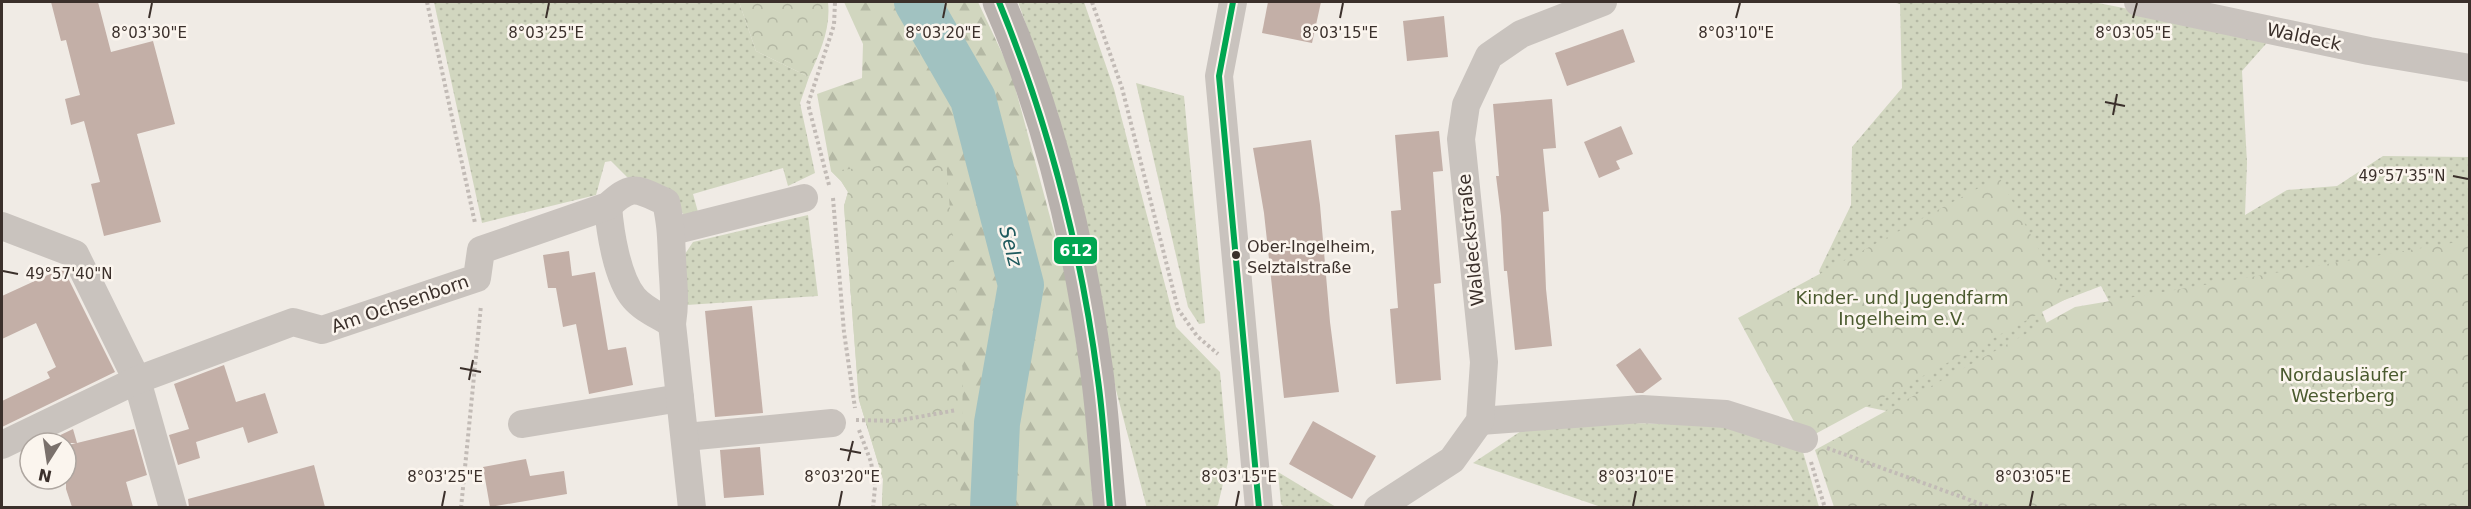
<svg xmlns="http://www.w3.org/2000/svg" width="2471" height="509" font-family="'DejaVu Sans',sans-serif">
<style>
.grass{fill:url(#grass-dots)}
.forest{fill:url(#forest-firs)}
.park{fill:url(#park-crowns)}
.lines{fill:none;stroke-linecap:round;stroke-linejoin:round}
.river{stroke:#a1c2c1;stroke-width:46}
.building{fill:#c3afa7}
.path{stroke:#c2bbb6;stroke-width:4;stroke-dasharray:3 3;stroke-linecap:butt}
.minor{stroke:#c9c3be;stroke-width:28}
.major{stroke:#b8b1ad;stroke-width:33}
.bus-1-casing{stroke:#fbf5ee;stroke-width:10}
.bus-1{stroke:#00a651;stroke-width:6}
.ticks{fill:none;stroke:#3b302b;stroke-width:2}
.bus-dot{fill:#3b302b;stroke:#fbf5ee;stroke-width:2}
.labels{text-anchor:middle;stroke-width:5;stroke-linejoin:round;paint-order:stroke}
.bus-label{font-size:16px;fill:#3b302b;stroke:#fbf5ee;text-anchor:start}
.street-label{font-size:18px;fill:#3b302b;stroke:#fbf5ee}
.park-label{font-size:18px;fill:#4a5a2e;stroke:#fbf5ee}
.water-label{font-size:20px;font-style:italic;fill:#1f5a5e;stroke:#fbf5ee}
.ticks-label{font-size:15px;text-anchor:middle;fill:#3b302b;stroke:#fbf5ee;stroke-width:5;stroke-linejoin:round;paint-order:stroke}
.line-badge{stroke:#fbf5ee;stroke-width:2}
.badge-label{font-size:16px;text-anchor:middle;font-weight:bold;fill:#fff}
</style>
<defs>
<pattern id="grass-dots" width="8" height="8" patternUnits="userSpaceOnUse" patternTransform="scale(1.5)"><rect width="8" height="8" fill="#d1d6bf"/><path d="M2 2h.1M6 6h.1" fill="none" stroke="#b4b8a4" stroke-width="1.8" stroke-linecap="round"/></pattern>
<pattern id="forest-firs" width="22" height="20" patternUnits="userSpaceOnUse" patternTransform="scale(1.5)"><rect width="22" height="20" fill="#d1d6bf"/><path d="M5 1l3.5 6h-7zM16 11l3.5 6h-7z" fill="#b4b8a4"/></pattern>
<pattern id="park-crowns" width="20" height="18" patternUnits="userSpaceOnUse" patternTransform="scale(1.5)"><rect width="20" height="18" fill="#d1d6bf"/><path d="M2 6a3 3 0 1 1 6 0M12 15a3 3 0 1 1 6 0" fill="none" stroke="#b4b8a4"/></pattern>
</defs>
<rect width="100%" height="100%" fill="#f0ebe5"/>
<g class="grass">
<path d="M 434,2 L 739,2 L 756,51 L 809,77 L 800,103 L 815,173 L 788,186 L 783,168 L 693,194 L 698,212 L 684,215 L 671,196 L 631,181 L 611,161 L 605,162 L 596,195 L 482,223 Z"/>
<path d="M 1018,2 L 1084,2 L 1114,89 L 1176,327 L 1220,372 L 1228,462 L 1218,505 L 1215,507 L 1147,508 L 1146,505 L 1116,390 L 1085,222 L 1057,111 Z"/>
<path d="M 1892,2 L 2093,2 L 2272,37 L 2242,71 L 2247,163 L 2245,215 L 2287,190 L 2337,186 L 2383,156 L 2469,157 L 2469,507 L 2147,375 L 2101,286 L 2041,309 L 2067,373 L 1964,427 L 1814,396 L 1848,351 L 1819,271 L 1851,205 L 1852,147 L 1902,88 L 1900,4 Z"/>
<path d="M 1136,83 L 1184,96 L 1205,323 L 1199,324 L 1188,307 Z"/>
<path d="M 808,215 L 818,296 L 687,305 L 683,257 L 693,242 Z"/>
<path d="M 1536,421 L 1725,425 L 1801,445 L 1819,507 L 1601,507 L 1473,463 Z"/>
<path d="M 1278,472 L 1336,507 L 1284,507 L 1281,504 Z"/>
</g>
<path class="forest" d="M 844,2 L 978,2 L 1011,72 L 1067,280 L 1101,507 L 882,507 L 883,479 L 859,400 L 844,206 L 848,192 L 841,181 L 831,171 L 817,94 L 862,78 L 863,44 Z"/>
<g class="park">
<path d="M 739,2 L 828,2 C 831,29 820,52 809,77 L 756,51 Z"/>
<path d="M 946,159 L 963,376 L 960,507 L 882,507 L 883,479 L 859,400 L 844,206 L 848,192 L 841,181 L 831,171 Z"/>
<path d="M 1999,177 L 2066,299 L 1804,440 L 1738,318 Z"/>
<path d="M 2469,240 L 2469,507 L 1834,507 L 1815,450 L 2075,307 Z"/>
</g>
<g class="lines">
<path class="river" d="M 917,2 L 973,99 L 1021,285 L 997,423 L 993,508"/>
</g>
<g class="building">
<path d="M 51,2 L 98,2 L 111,52 L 153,41 L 175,124 L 137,134 L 161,222 L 104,236 L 91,184 L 100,182 L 84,121 L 71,125 L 65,99 L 80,95 L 66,40 L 61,41 Z"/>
<path d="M 1268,2 L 1321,2 L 1312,43 L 1262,33 Z"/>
<path d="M 1444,16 L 1448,57 L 1407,61 L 1403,21 Z"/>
<path d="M 1623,29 L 1635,62 L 1567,86 L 1555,53 Z"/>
<path d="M 1552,99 L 1556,148 L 1543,149 L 1549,211 L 1543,212 L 1546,289 L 1552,346 L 1515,350 L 1507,271 L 1504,271 L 1501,216 L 1496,176 L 1499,176 L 1493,104 Z"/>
<path d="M 1621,126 L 1633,154 L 1616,161 L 1620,169 L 1599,178 L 1584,142 Z"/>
<path d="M 1439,131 L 1443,171 L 1433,172 L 1441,283 L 1434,284 L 1441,380 L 1396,384 L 1390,309 L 1398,308 L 1391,211 L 1401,210 L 1395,135 Z"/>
<path d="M 1311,140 L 1320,205 L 1330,322 L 1339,392 L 1284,398 L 1264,213 L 1253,148 Z"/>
<path d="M 569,251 L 572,276 L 595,272 L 608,350 L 626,347 L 633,385 L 589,394 L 576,324 L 563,327 L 556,288 L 548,288 L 543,255 Z"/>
<path d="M 63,268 L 115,372 L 2,427 L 2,401 L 50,378 L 47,372 L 56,367 L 36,323 L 2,339 L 2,296 Z"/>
<path d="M 752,306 L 763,413 L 715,417 L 705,311 Z"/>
<path d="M 1640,348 L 1662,379 L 1643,393 L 1636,393 L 1616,365 Z"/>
<path d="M 224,365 L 236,402 L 265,393 L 278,433 L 248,443 L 243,427 L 196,442 L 200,458 L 178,465 L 169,435 L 189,429 L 174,384 Z"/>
<path d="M 1313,421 L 1376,456 L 1352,499 L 1289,464 Z"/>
<path d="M 73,429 L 77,443 L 134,429 L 147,475 L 126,482 L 133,507 L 72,507 L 66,489 L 66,446 L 76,443 L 51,443 L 50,440 Z"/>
<path d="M 760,447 L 764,495 L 724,498 L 720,450 Z"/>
<path d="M 526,459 L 530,476 L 564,471 L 567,494 L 490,507 L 483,467 Z"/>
<path d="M 314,465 L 325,507 L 189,507 L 188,499 Z"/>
</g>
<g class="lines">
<g class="path">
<path d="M 427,2 L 475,223"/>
<path d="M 1092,2 L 1122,88 L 1178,309 L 1197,336 L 1218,354"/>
<path d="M 829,185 L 808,104 L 834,25 L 835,2"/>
<path d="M 833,198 L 844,332 L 855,408"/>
<path d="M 856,420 L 896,421 L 957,410"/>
<path d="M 859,430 L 871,462 L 875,487 L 873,508"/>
<path d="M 1827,448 L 1992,508"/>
<path d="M 1811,462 L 1825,508"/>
<path d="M 461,508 L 481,305"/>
</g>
<g class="minor">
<path d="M 1233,2 L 1219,76 L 1259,508"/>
<path d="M 2138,2 L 2369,51 L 2470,68"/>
<path d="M 608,206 C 610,232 617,278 634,298 C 643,309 660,316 672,324"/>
<path d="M 2,226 L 75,254 L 137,380 L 173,508"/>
<path d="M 673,231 L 804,198"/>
<path d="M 1480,421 L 1642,409 L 1726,414 L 1804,439"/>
<path d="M 522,424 L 680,398"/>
<path d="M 686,437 L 832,423"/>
<path d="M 2,445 L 137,380 L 293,322 L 322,330 L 477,278 L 481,250 L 608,206 C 633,183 636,189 666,202 C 671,225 671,235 672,258 C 673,284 676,298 672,324 L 692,508"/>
<path d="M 1378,508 L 1452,460 L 1480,421 L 1484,362 L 1461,139 L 1466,105 L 1489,56 L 1521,34 L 1603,2"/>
</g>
<path class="major" d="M 999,2 C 1050,118 1079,241 1096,366 C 1103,413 1105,461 1110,508"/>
<g class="bus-1-casing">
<g id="bus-1">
<path d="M 999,2 C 1049,124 1081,250 1098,380 C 1104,423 1106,465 1110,508"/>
<path d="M 1233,2 L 1219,76 L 1259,508"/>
</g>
</g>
<use href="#bus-1" class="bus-1"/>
</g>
<path class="ticks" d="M 149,18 L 152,3M 546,18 L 549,3M 943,18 L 946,3M 1340,18 L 1343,3M 1736,18 L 1740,3M 2133,18 L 2137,3M 2105,102 L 2125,106M 2113,115 L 2117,94M 2453,176 L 2468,179M 3,271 L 18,274M 460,368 L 481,372M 469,380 L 473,360M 840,449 L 861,453M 848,461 L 853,441M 442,506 L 445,491M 839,506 L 842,491M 1236,506 L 1239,491M 1633,506 L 1636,491M 2030,506 L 2033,491"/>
<circle class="bus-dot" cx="1236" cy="255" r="5"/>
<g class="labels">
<g class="bus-label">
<text x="1247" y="252">Ober-Ingelheim,<tspan x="1247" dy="21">Selztalstraße</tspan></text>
</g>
<g class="street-label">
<text transform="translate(2304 37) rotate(12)" y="6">Waldeck</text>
<text transform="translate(1471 240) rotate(-96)" y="6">Waldeckstraße</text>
<text transform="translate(400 304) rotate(-19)" y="6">Am Ochsenborn</text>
</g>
<g class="park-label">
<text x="1902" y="304">Kinder- und Jugendfarm<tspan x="1902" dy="21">Ingelheim e.V.</tspan></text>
<text x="2343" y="381">Nordausläufer<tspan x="2343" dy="21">Westerberg</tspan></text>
</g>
<g class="water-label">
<text transform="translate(1011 246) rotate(75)" y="7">Selz</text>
</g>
</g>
<g class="ticks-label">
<text x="149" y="38">8°03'30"E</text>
<text x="546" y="38">8°03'25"E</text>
<text x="943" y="38">8°03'20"E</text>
<text x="1340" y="38">8°03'15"E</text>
<text x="1736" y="38">8°03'10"E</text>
<text x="2133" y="38">8°03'05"E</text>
<text x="2402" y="181">49°57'35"N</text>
<text x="69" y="279">49°57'40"N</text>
<text x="445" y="482">8°03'25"E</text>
<text x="842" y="482">8°03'20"E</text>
<text x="1239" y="482">8°03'15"E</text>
<text x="1636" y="482">8°03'10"E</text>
<text x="2033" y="482">8°03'05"E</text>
</g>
<rect class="line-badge" x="1053" y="236" width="45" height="29" rx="6" fill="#00a651"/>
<g class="badge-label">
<text x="1076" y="256">612</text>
</g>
<rect width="2471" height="509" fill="none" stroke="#3b302b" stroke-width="6"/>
<g transform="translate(48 461) rotate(192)"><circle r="28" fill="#fbf5ee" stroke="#aea6a0" stroke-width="1.5"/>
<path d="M0-4.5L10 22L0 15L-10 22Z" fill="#7a716c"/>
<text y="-9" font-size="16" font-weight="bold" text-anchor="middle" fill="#3b302b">N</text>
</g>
</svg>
